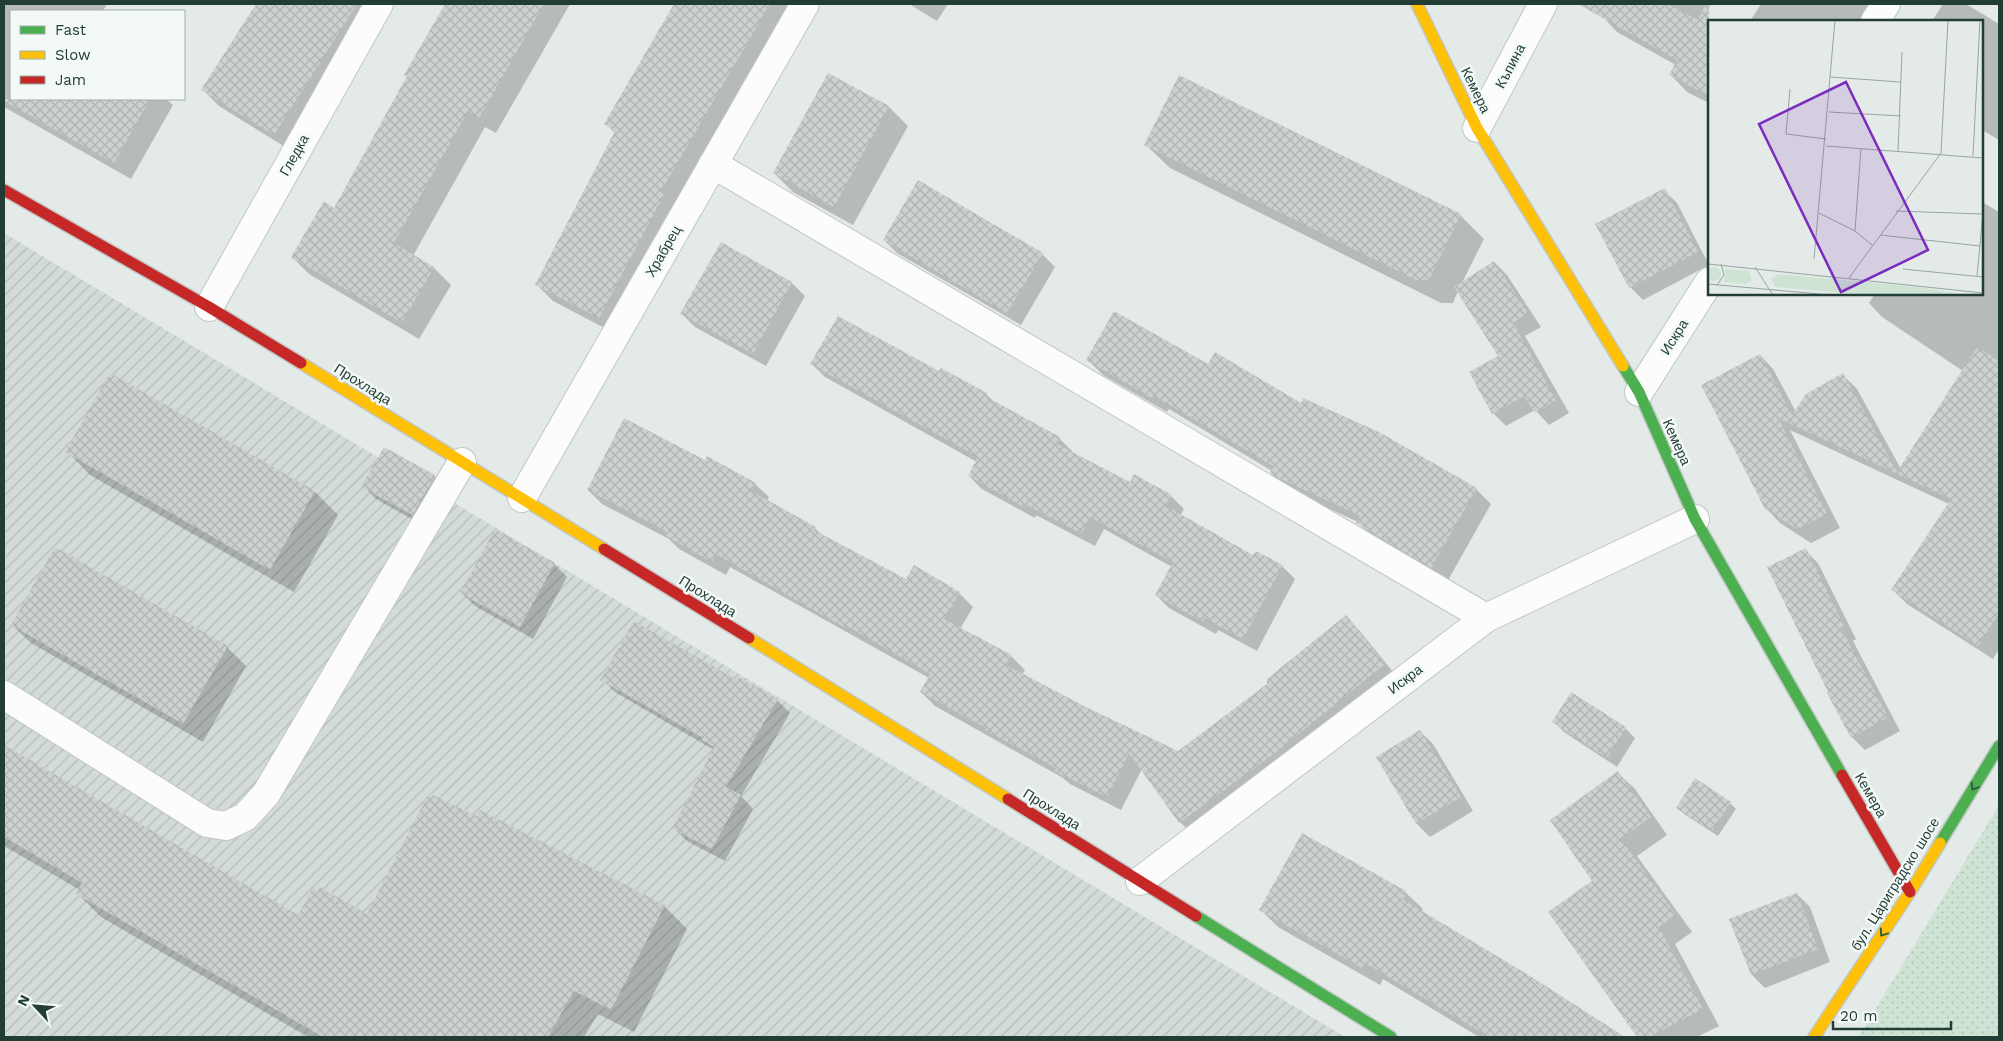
<svg xmlns="http://www.w3.org/2000/svg" width="2003" height="1041" font-family="'Work Sans',sans-serif">
<style>
.industrial{fill:url(#industrial-furrows)}
.green{fill:url(#green-dots)}
.shadow{fill:#0003;fill-rule:evenodd}
.building{fill:url(#building-cross-hatch)}
.lines{fill:none;stroke-linecap:round;stroke-linejoin:round}
.street-casing{stroke:#c1c7c4;stroke-width:30}
.fast-casing{stroke:#c0c8c5;stroke-width:14}
.slow-casing{stroke:#c0c8c5;stroke-width:14}
.jam-casing{stroke:#c0c8c5;stroke-width:14}
.street{stroke:#fbfcfb;stroke-width:28}
.fast{stroke:#4caf50;stroke-width:11}
.slow{stroke:#ffc107;stroke-width:11}
.jam{stroke:#c62828;stroke-width:11}
.oneway{stroke:#2f5f3e}
.labels{text-anchor:middle;stroke-width:5;stroke-linejoin:round;paint-order:stroke}
.street-label{font-size:14px;fill:#223d36;stroke:#f3f9f6}
.inset-road{fill:none;stroke:#96a5a0;stroke-width:1}
.view{fill:#7b2cbf;fill-opacity:0.15;stroke:#7b2cbf;stroke-width:2.5}
.inset-edge{fill:none;stroke:#223d36;stroke-width:2.5}
</style>
<defs>
<pattern id="industrial-furrows" width="10" height="10" patternUnits="userSpaceOnUse" patternTransform="scale(1.25)"><rect width="10" height="10" fill="#d2dbd7"/><path d="M-1 1l2-2M0 10L10 0M9 11l2-2" fill="none" stroke="#b4bdb9"/></pattern>
<pattern id="green-dots" width="8" height="8" patternUnits="userSpaceOnUse" patternTransform="scale(1.25)"><rect width="8" height="8" fill="#cee3d4"/><path d="M2 2h.1M6 6h.1" fill="none" stroke="#b1c4b7" stroke-width="1.8" stroke-linecap="round"/></pattern>
<pattern id="building-cross-hatch" width="8" height="8" patternUnits="userSpaceOnUse" patternTransform="scale(1.25)"><rect width="8" height="8" fill="#ccd1cf"/><path d="M0 0l8 8M0 8l8-8" fill="none" stroke="#afb4b2"/></pattern>
</defs>
<rect width="100%" height="100%" fill="#e4eae7"/>
<path class="industrial" d="M 4,233 L 1345,1037 L 4,1037 Z"/>
<path class="green" d="M 1999,805 L 1999,1037 L 1858,1037 L 1866,1025 Z"/>
<g class="shadow">
<path d="M 4,4 L 107,4 L 103,11 L 11,11 L 11,99 L 166,99 L 173,105 L 131,179 L 4,107 Z"/>
<path d="M 257,4 L 381,4 L 290,150 L 219,106 L 203,90 Z"/>
<path d="M 447,4 L 570,4 L 496,133 L 485,127 L 413,256 L 434,268 L 451,285 L 419,339 L 309,274 L 292,257 L 335,209 L 409,77 L 406,74 Z"/>
<path d="M 676,4 L 797,4 L 616,334 L 553,301 L 536,284 L 615,133 L 606,124 Z"/>
<path d="M 909,4 L 948,4 L 937,21 Z"/>
<path d="M 1607,4 L 1711,4 L 1701,23 L 1709,27 L 1709,103 L 1687,92 L 1671,75 L 1676,65 L 1617,32 L 1601,15 Z"/>
<path d="M 1761,4 L 1887,4 L 1877,21 L 1750,21 Z"/>
<path d="M 1943,4 L 1966,4 L 1999,24 L 1999,140 L 1982,130 L 1982,21 L 1932,21 Z"/>
<path d="M 829,75 L 889,107 L 908,126 L 853,225 L 793,192 L 774,173 Z"/>
<path d="M 1146,145 L 1460,215 L 1484,239 L 1462,283 L 1494,262 L 1507,275 L 1541,327 L 1525,336 L 1569,413 L 1549,425 L 1535,410 L 1506,426 L 1493,413 L 1471,373 L 1500,356 L 1458,291 L 1453,303 L 1441,303 L 1170,168 Z"/>
<path d="M 1664,190 L 1677,203 L 1709,265 L 1643,300 L 1630,287 Z"/>
<path d="M 1982,202 L 1999,212 L 1999,649 L 1993,659 L 1907,604 L 1893,590 L 1949,504 L 1790,430 L 1840,528 L 1811,543 L 1780,523 L 1766,508 L 1760,355 L 1773,369 L 1796,412 L 1843,375 L 1857,389 L 1901,469 L 1963,371 L 1882,317 L 1869,303 L 1875,294 L 1982,294 Z"/>
<path d="M 884,240 L 1042,254 L 1055,267 L 1021,325 L 897,253 Z"/>
<path d="M 721,243 L 792,283 L 805,296 L 766,366 L 695,327 L 682,314 Z"/>
<path d="M 1088,360 L 1208,366 L 1302,404 L 1476,489 L 1491,504 L 1447,582 L 1373,538 L 1358,522 L 1297,494 L 1286,488 L 1271,473 L 1272,471 L 1169,409 L 1167,412 L 1103,375 Z"/>
<path d="M 812,364 L 940,373 L 986,394 L 993,401 L 1059,438 L 1072,451 L 1071,453 L 1130,484 L 1171,496 L 1184,509 L 1180,516 L 1254,557 L 1282,566 L 1295,579 L 1257,651 L 1218,630 L 1216,634 L 1169,608 L 1156,595 L 1172,567 L 1104,529 L 1095,546 L 1036,515 L 1035,518 L 982,489 L 969,476 L 977,462 L 825,377 Z"/>
<path d="M 67,451 L 315,492 L 338,515 L 294,592 L 90,475 Z"/>
<path d="M 705,462 L 755,484 L 769,497 L 767,501 L 815,528 L 823,536 L 907,581 L 959,593 L 973,607 L 960,629 L 1011,656 L 1025,670 L 1022,675 L 1086,708 L 1178,753 L 1268,685 L 1346,616 L 1359,630 L 1398,678 L 1194,836 L 1180,822 L 1142,769 L 1121,810 L 1070,784 L 1063,778 L 935,706 L 921,692 L 929,678 L 730,567 L 726,575 L 679,549 L 669,539 L 602,504 L 588,490 Z"/>
<path d="M 434,476 L 447,489 L 426,527 L 376,499 L 363,486 Z"/>
<path d="M 1805,550 L 1818,563 L 1856,639 L 1853,641 L 1900,731 L 1865,750 L 1852,737 Z"/>
<path d="M 554,564 L 567,577 L 533,639 L 475,606 L 462,593 Z"/>
<path d="M 12,625 L 227,647 L 246,666 L 203,742 L 31,643 Z"/>
<path d="M 602,679 L 777,700 L 790,713 L 741,796 L 753,809 L 725,861 L 687,841 L 674,828 L 714,750 L 615,692 Z"/>
<path d="M 1553,721 L 1625,728 L 1635,738 L 1617,767 L 1564,732 Z"/>
<path d="M 1420,731 L 1433,744 L 1473,811 L 1430,837 L 1417,824 L 1377,757 Z"/>
<path d="M 4,747 L 298,917 L 664,906 L 687,929 L 634,1032 L 598,1014 L 584,1037 L 308,1037 L 101,917 L 78,894 L 80,890 L 4,846 Z"/>
<path d="M 1618,773 L 1635,789 L 1667,835 L 1637,856 L 1692,932 L 1675,944 L 1719,1026 L 1697,1037 L 1639,1037 L 1550,913 L 1594,881 Z"/>
<path d="M 1730,803 L 1736,809 L 1718,836 L 1684,814 L 1678,808 Z"/>
<path d="M 1405,892 L 1423,909 L 1421,912 L 1526,975 L 1623,1037 L 1479,1037 L 1383,979 L 1380,985 L 1278,927 L 1261,910 ZM 1402,895 L 1405,895 L 1400,905 Z"/>
<path d="M 1797,894 L 1810,907 L 1830,962 L 1765,988 L 1752,975 L 1731,920 Z"/>
</g>
<g class="building">
<path d="M 256,4 L 357,4 L 274,135 L 201,90 Z"/>
<path d="M 445,4 L 544,4 L 479,118 L 468,111 L 394,243 L 434,267 L 402,323 L 291,257 L 324,201 L 334,208 L 407,76 L 404,75 Z"/>
<path d="M 674,4 L 770,4 L 661,191 L 665,193 L 599,318 L 535,285 L 615,131 L 604,124 Z"/>
<path d="M 1578,4 L 1667,4 L 1698,20 L 1706,4 L 1709,4 L 1709,96 L 1669,75 L 1677,60 Z"/>
<path d="M 828,73 L 889,106 L 834,207 L 773,173 Z"/>
<path d="M 1179,75 L 1461,214 L 1429,280 L 1416,280 L 1144,145 Z"/>
<path d="M 4,99 L 150,99 L 114,163 L 4,101 Z"/>
<path d="M 918,180 L 1043,253 L 1007,313 L 883,240 Z"/>
<path d="M 1665,188 L 1698,252 L 1629,288 L 1595,224 Z"/>
<path d="M 721,242 L 792,282 L 753,354 L 680,314 Z"/>
<path d="M 1494,261 L 1528,313 L 1513,323 L 1556,400 L 1535,413 L 1524,396 L 1492,414 L 1469,372 L 1498,356 L 1454,287 Z"/>
<path d="M 1114,311 L 1208,364 L 1215,352 L 1301,403 L 1303,398 L 1379,432 L 1477,488 L 1431,568 L 1356,523 L 1360,516 L 1281,479 L 1270,473 L 1273,466 L 1153,395 L 1152,398 L 1086,360 Z"/>
<path d="M 838,316 L 939,371 L 941,368 L 987,393 L 985,396 L 1060,437 L 1057,444 L 1130,482 L 1134,474 L 1172,495 L 1166,506 L 1253,555 L 1256,551 L 1283,565 L 1243,639 L 1205,618 L 1203,622 L 1155,595 L 1173,562 L 1090,517 L 1082,534 L 1023,503 L 1022,506 L 968,476 L 978,457 L 810,364 Z"/>
<path d="M 1977,347 L 1999,361 L 1999,613 L 1978,646 L 1891,590 L 1951,499 L 1778,418 L 1827,514 L 1797,529 L 1765,509 L 1701,385 L 1760,354 L 1792,415 L 1806,394 L 1843,373 L 1897,472 Z"/>
<path d="M 110,373 L 315,491 L 270,570 L 65,452 Z"/>
<path d="M 624,418 L 705,460 L 707,456 L 756,483 L 751,491 L 816,527 L 814,530 L 906,579 L 914,565 L 960,592 L 944,619 L 1012,655 L 1006,665 L 1086,707 L 1178,751 L 1267,684 L 1267,679 L 1346,615 L 1385,664 L 1275,753 L 1179,823 L 1129,753 L 1107,797 L 1054,771 L 1056,768 L 985,730 L 986,728 L 920,692 L 930,674 L 847,626 L 846,628 L 803,604 L 716,554 L 712,562 L 664,535 L 666,531 L 587,490 Z"/>
<path d="M 384,447 L 435,475 L 413,515 L 361,487 Z"/>
<path d="M 495,529 L 555,563 L 520,627 L 460,593 Z"/>
<path d="M 55,547 L 228,646 L 183,724 L 11,625 Z"/>
<path d="M 1806,548 L 1844,626 L 1841,628 L 1888,717 L 1851,738 L 1827,693 L 1828,692 L 1767,567 Z"/>
<path d="M 634,621 L 737,680 L 739,677 L 778,699 L 726,787 L 741,795 L 712,849 L 672,829 L 714,747 L 702,740 L 703,738 L 600,680 Z"/>
<path d="M 1571,692 L 1626,727 L 1607,758 L 1552,722 Z"/>
<path d="M 1420,730 L 1461,797 L 1416,824 L 1376,757 Z"/>
<path d="M 4,745 L 298,915 L 313,888 L 318,890 L 320,887 L 367,914 L 429,793 L 476,816 L 480,810 L 665,905 L 611,1010 L 574,991 L 548,1037 L 323,1037 L 76,894 L 82,883 L 4,837 Z"/>
<path d="M 1618,771 L 1651,817 L 1621,839 L 1676,915 L 1659,927 L 1703,1009 L 1649,1037 L 1637,1037 L 1548,912 L 1592,881 L 1550,820 Z"/>
<path d="M 1695,778 L 1731,802 L 1712,831 L 1676,808 Z"/>
<path d="M 1302,833 L 1406,891 L 1402,899 L 1527,974 L 1625,1037 L 1489,1037 L 1365,963 L 1362,968 L 1259,910 Z"/>
<path d="M 1797,893 L 1818,949 L 1751,975 L 1729,919 Z"/>
</g>
<g class="lines">
<g class="street-casing">
<g id="street">
<path d="M 1875,21 L 1886,4"/>
<path d="M 1477,128 L 1543,4"/>
<path d="M 713,164 L 1486,618"/>
<path d="M 209,307 L 379,4"/>
<path d="M 1639,392 L 1709,282"/>
<path d="M 522,498 L 805,4"/>
<path d="M 4,695 L 207,823 L 226,826 L 245,817 L 266,794 L 462,462"/>
<path d="M 1140,881 L 1486,618 L 1695,519"/>
</g>
</g>
<g class="fast-casing">
<g id="fast">
<path d="M 1623,366 L 1639,392 L 1695,519 L 1842,775"/>
<path d="M 1940,843 L 1999,746"/>
<path d="M 1196,916 L 1391,1037"/>
</g>
</g>
<g class="slow-casing">
<g id="slow">
<path d="M 1417,4 L 1477,128 L 1623,366"/>
<path d="M 301,363 L 604,549"/>
<path d="M 749,638 L 1008,799"/>
<path d="M 1814,1037 L 1910,892 L 1940,843"/>
</g>
</g>
<g class="jam-casing">
<g id="jam">
<path d="M 4,190 L 209,307 L 301,363"/>
<path d="M 604,549 L 749,638"/>
<path d="M 1842,775 L 1910,892"/>
<path d="M 1008,799 L 1196,916"/>
</g>
</g>
<use href="#street" class="street"/>
<use href="#fast" class="fast"/>
<use href="#slow" class="slow"/>
<use href="#jam" class="jam"/>
</g>
<defs><path id="oneway-chevron" d="M-2-3.5L2.5 0L-2 3.5" fill="none" stroke-width="1.6" stroke-linecap="round" stroke-linejoin="round" transform="scale(1.25)"/></defs>
<g class="oneway">
<use href="#oneway-chevron" transform="translate(1974 787) rotate(121)"/>
<use href="#oneway-chevron" transform="translate(1883 933) rotate(124)"/>
</g>
<g class="labels">
<g class="street-label">
<text transform="translate(1510 66) rotate(-62)" y="5">Къпина</text>
<text transform="translate(1476 90) rotate(64)" y="5">Кемера</text>
<text transform="translate(294 155) rotate(-61)" y="5">Гледка</text>
<text transform="translate(663 251) rotate(-60)" y="5">Храбрец</text>
<text transform="translate(1674 337) rotate(-58)" y="5">Искра</text>
<text transform="translate(363 384) rotate(32)" y="5">Прохлада</text>
<text transform="translate(1677 442) rotate(66)" y="5">Кемера</text>
<text transform="translate(708 596) rotate(32)" y="5">Прохлада</text>
<text transform="translate(1405 679) rotate(-37)" y="5">Искра</text>
<text transform="translate(1871 795) rotate(60)" y="5">Кемера</text>
<text transform="translate(1052 809) rotate(32)" y="5">Прохлада</text>
<text transform="translate(1895 884) rotate(-58)" y="5">бул. Цариградско шосе</text>
</g>
</g>
<g transform="translate(1708 20)">
<rect width="275" height="275" fill="#e4eae7"/>
<path d="M-1 254a7 7 0 1 1 14 0a7 7 0 1 1-14 0ZM 17,249 L 41,251 L 44,261 L 38,264 L 16,262 ZM 70,254 L 217,268 L 255,275 L 161,275 L 67,267 L 63,259 Z" fill="#cee3d4"/>
<path class="inset-road" d="M 123,57 L 192,62M 82,69 L 78,114 L 118,119M 121,92 L 193,96M 118,126 L 275,138M 190,131 L 194,32M 265,136 L 272,0M 188,191 L 275,194M 111,193 L 147,211 L 164,225M 147,211 L 153,128M 172,215 L 272,226M 106,239 L 127,0M 0,244 L 275,273M 47,247 L 65,275M 195,249 L 275,257M 269,256 L 275,192M 141,258 L 233,133 L 240,0M 0,264 L 122,275M 9,265 L 16,255 L 13,244"/>
<path class="view" d="M 138,62 L 220,230 L 133,272 L 51,104 Z"/>
<rect width="275" height="275" class="inset-edge"/>
</g>
<rect width="2003" height="1041" fill="none" stroke="#223d36" stroke-width="10"/>
<rect x="10" y="10" width="175" height="90" fill="#f3f9f6" stroke="#9faea9"/>
<rect x="20" y="26" width="25" height="8" fill="#4caf50" stroke="#9faea9"/>
<text x="55" y="35" font-size="15" fill="#223d36">Fast</text>
<rect x="20" y="51" width="25" height="8" fill="#ffc107" stroke="#9faea9"/>
<text x="55" y="60" font-size="15" fill="#223d36">Slow</text>
<rect x="20" y="76" width="25" height="8" fill="#c62828" stroke="#9faea9"/>
<text x="55" y="85" font-size="15" fill="#223d36">Jam</text>
<g transform="translate(35 1006) rotate(296)" stroke="#f3f9f6" stroke-width="4" paint-order="stroke">
<path d="M0-4L9 19L0 12L-9 19Z" fill="#223d36"/>
<text y="-8" font-size="14" font-weight="bold" text-anchor="middle" fill="#223d36">N</text>
</g>
<path d="M1833 1021v8h118v-8" fill="none" stroke="#223d36" stroke-width="2.5"/>
<text x="1840" y="1021" font-size="15" fill="#223d36" stroke="#f3f9f6" stroke-width="4" paint-order="stroke">20 m</text>
</svg>
